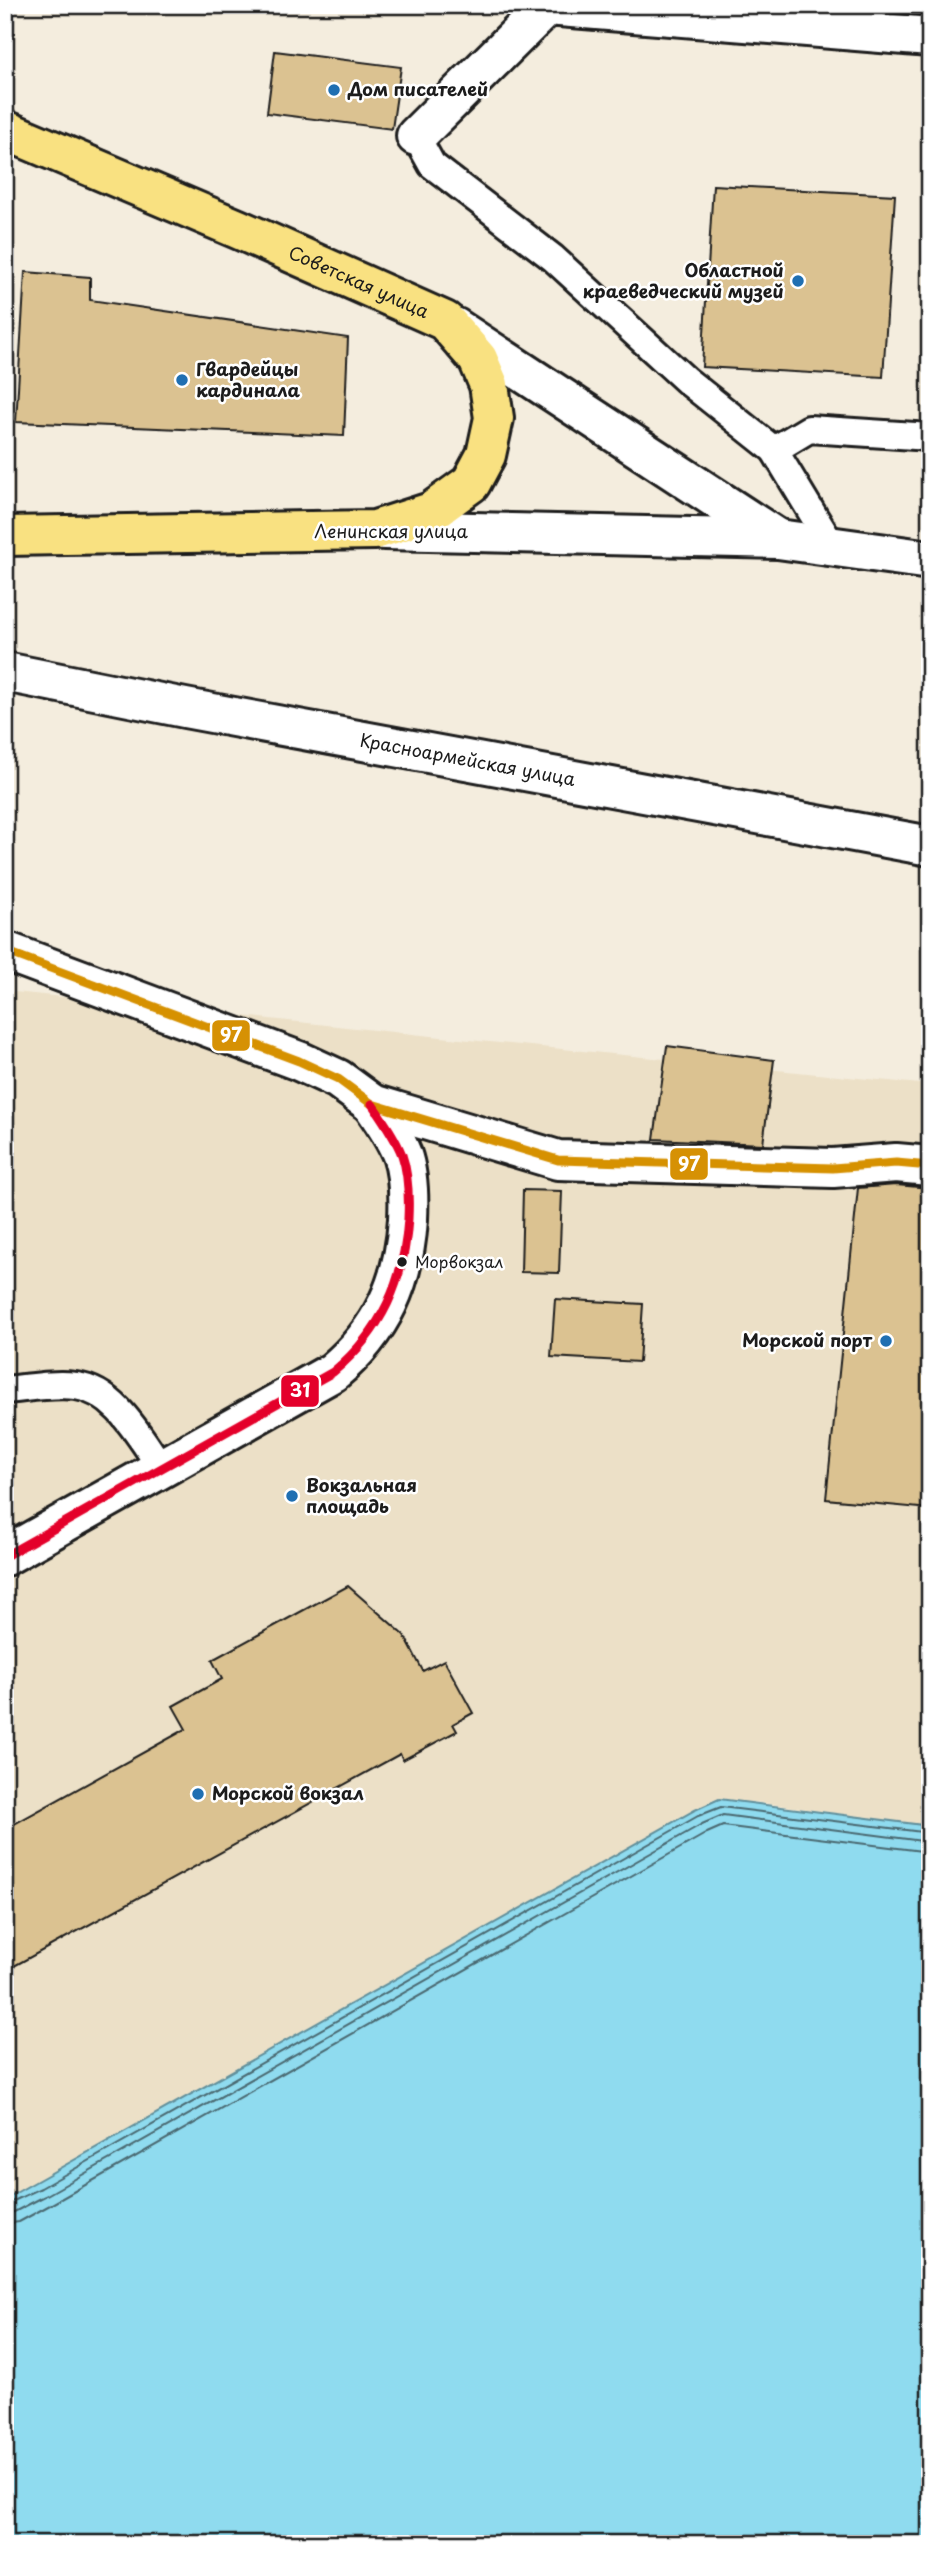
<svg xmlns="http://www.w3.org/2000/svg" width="935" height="2549" font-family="'Playpen Sans',sans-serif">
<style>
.built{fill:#ece0c7}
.water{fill:#8fdbef;stroke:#618f9b;stroke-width:2}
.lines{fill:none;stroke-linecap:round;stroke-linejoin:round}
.shore{stroke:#4a6870;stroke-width:2}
.building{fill:#dbc291;stroke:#1c1c1c;stroke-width:2}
.lane-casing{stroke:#1c1c1c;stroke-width:32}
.street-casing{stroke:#1c1c1c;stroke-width:44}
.secondary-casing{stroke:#1c1c1c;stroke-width:44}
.primary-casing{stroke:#1c1c1c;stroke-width:44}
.lane{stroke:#fff;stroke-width:26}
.street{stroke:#fff;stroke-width:38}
.secondary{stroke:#fff;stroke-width:38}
.primary{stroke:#f9e181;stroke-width:38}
.bus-1-casing{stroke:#fff;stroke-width:14}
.bus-2-casing{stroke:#fff;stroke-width:14}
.bus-1{stroke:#d69104;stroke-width:9}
.bus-2{stroke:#e4002b;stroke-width:9}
.poi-dot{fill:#1f6fb2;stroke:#fff;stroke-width:2.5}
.bus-dot{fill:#1c1c1c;stroke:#fff;stroke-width:2.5}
.labels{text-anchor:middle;stroke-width:5;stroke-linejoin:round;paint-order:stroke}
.bus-label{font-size:16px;fill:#1c1c1c;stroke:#fff;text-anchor:start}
.poi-label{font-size:18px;font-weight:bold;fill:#1c1c1c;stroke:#fff;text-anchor:start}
.street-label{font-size:18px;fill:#1c1c1c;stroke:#fff}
.line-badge{stroke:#fff;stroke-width:2.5}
.badge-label{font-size:19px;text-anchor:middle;font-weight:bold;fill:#fff}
</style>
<rect width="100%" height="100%" fill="#f4edde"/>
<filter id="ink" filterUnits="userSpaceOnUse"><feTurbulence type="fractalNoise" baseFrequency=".0143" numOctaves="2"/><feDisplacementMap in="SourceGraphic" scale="14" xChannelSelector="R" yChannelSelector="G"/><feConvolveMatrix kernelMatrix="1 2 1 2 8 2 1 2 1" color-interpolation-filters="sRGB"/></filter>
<g filter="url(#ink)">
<path class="built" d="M 5,991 L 479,1041 L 930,1085 L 930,1826 L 756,1802 L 695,1810 L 5,2199 Z"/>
<path class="water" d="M 719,1799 L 930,1826 L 930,2544 L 5,2544 L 5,2199 L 695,1810 Z"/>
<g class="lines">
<g class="shore">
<path d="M 5,2205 L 41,2188 L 698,1816 L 721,1807 L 930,1833"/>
<path d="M 5,2214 L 14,2212 L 45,2196 L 702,1824 L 723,1815 L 930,1842"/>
<path d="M 5,2224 L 19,2222 L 50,2205 L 707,1833 L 723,1826 L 930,1852"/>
</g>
</g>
<g class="building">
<path d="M 275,51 L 401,67 L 392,129 L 267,113 Z"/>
<path d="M 713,185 L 895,195 L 883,377 L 702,367 Z"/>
<path d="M 25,272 L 90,277 L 90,300 L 348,338 L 344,436 L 16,422 Z"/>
<path d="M 667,1046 L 774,1060 L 763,1144 L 654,1139 Z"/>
<path d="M 896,1185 L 930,1188 L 930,1509 L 826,1499 L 858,1188 Z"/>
<path d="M 523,1190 L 562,1191 L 559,1273 L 521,1272 Z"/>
<path d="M 555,1299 L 643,1304 L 639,1362 L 551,1357 Z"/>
<path d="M 348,1586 L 404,1635 L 423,1671 L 444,1660 L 473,1713 L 453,1724 L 457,1731 L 403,1760 L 400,1754 L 5,1971 L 5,1829 L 186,1729 L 173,1706 L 222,1679 L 212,1660 Z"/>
</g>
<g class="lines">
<g class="lane-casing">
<g id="lane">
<path d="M 416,136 L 432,165 L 553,258 L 686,380 L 774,450 L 832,546"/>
<path d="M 774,450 L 809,429 L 930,437"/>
<path d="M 5,1390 C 28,1388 53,1383 76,1386 C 116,1391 140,1438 161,1467"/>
</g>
</g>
<g class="street-casing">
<g id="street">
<path d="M 416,136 L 547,6 L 930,37"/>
<path id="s1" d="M 5,672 L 185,708 L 930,846"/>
<path d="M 5,951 L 299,1061 L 338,1079 L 372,1104 L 558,1160 L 833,1168 L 896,1163 L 930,1166"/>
<path d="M 5,1556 L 333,1372 C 382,1331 404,1282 408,1219 C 409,1198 409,1175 402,1155 C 395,1137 383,1120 372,1104"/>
</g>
</g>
<g class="secondary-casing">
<g id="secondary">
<path d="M 454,327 L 776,538"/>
<path d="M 384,530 L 778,539 L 930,560"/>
</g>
</g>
<g class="primary-casing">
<g id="primary">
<path id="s2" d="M 5,130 L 238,229 L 445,321 L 478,359 L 489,385 L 494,418 L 486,455 L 471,483 L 431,512 L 375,530 L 5,536"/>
</g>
</g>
<use href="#lane" class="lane"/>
<use href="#street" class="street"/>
<use href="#secondary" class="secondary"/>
<use href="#primary" class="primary"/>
<g class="bus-1-casing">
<path id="bus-1" d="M 5,951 L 299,1061 L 338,1079 L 372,1104 L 558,1160 L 833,1168 L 896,1163 L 930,1166"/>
</g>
<g class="bus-2-casing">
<path id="bus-2" d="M 5,1556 L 333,1372 C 382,1331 404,1282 408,1219 C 409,1198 409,1175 402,1155 C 395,1137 383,1120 372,1104"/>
</g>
<use href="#bus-1" class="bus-1"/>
<use href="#bus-2" class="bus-2"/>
</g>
</g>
<g class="poi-dot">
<circle cx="334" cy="90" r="7"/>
<circle cx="798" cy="281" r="7"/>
<circle cx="182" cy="380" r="7"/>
<circle cx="886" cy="1341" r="7"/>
<circle cx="292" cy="1496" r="7"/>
<circle cx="198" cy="1794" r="7"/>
</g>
<circle class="bus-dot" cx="402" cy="1262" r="6"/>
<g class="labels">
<g class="bus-label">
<text x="415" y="1268">Морвокзал</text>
</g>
<g class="poi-label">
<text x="348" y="96">Дом писателей</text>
<text x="784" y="277" text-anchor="end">Областной<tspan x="784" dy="21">краеведческий музей</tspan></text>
<text x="196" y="376">Гвардейцы<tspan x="196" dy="21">кардинала</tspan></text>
<text x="872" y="1347" text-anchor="end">Морской порт</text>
<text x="306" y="1492">Вокзальная<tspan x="306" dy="21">площадь</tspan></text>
<text x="212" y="1800">Морской вокзал</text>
</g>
<g class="street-label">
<text dy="6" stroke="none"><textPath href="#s2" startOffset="385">Советская улица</textPath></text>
<text x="391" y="538">Ленинская улица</text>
<text dy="6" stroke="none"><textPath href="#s1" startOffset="471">Красноармейская улица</textPath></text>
</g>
</g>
<g class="line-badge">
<rect x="211" y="1019" width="40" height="33" rx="7" fill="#d69104"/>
<rect x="669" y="1147" width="40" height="34" rx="7" fill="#d69104"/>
<rect x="280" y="1374" width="40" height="34" rx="7" fill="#e4002b"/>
</g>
<g class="badge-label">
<text x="231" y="1042">97</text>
<text x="689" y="1171">97</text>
<text x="300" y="1397">31</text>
</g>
<rect width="935" height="2549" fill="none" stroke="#fff" stroke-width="28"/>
<rect x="14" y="14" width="907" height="2521" fill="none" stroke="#1c1c1c" stroke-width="2.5" filter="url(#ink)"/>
</svg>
